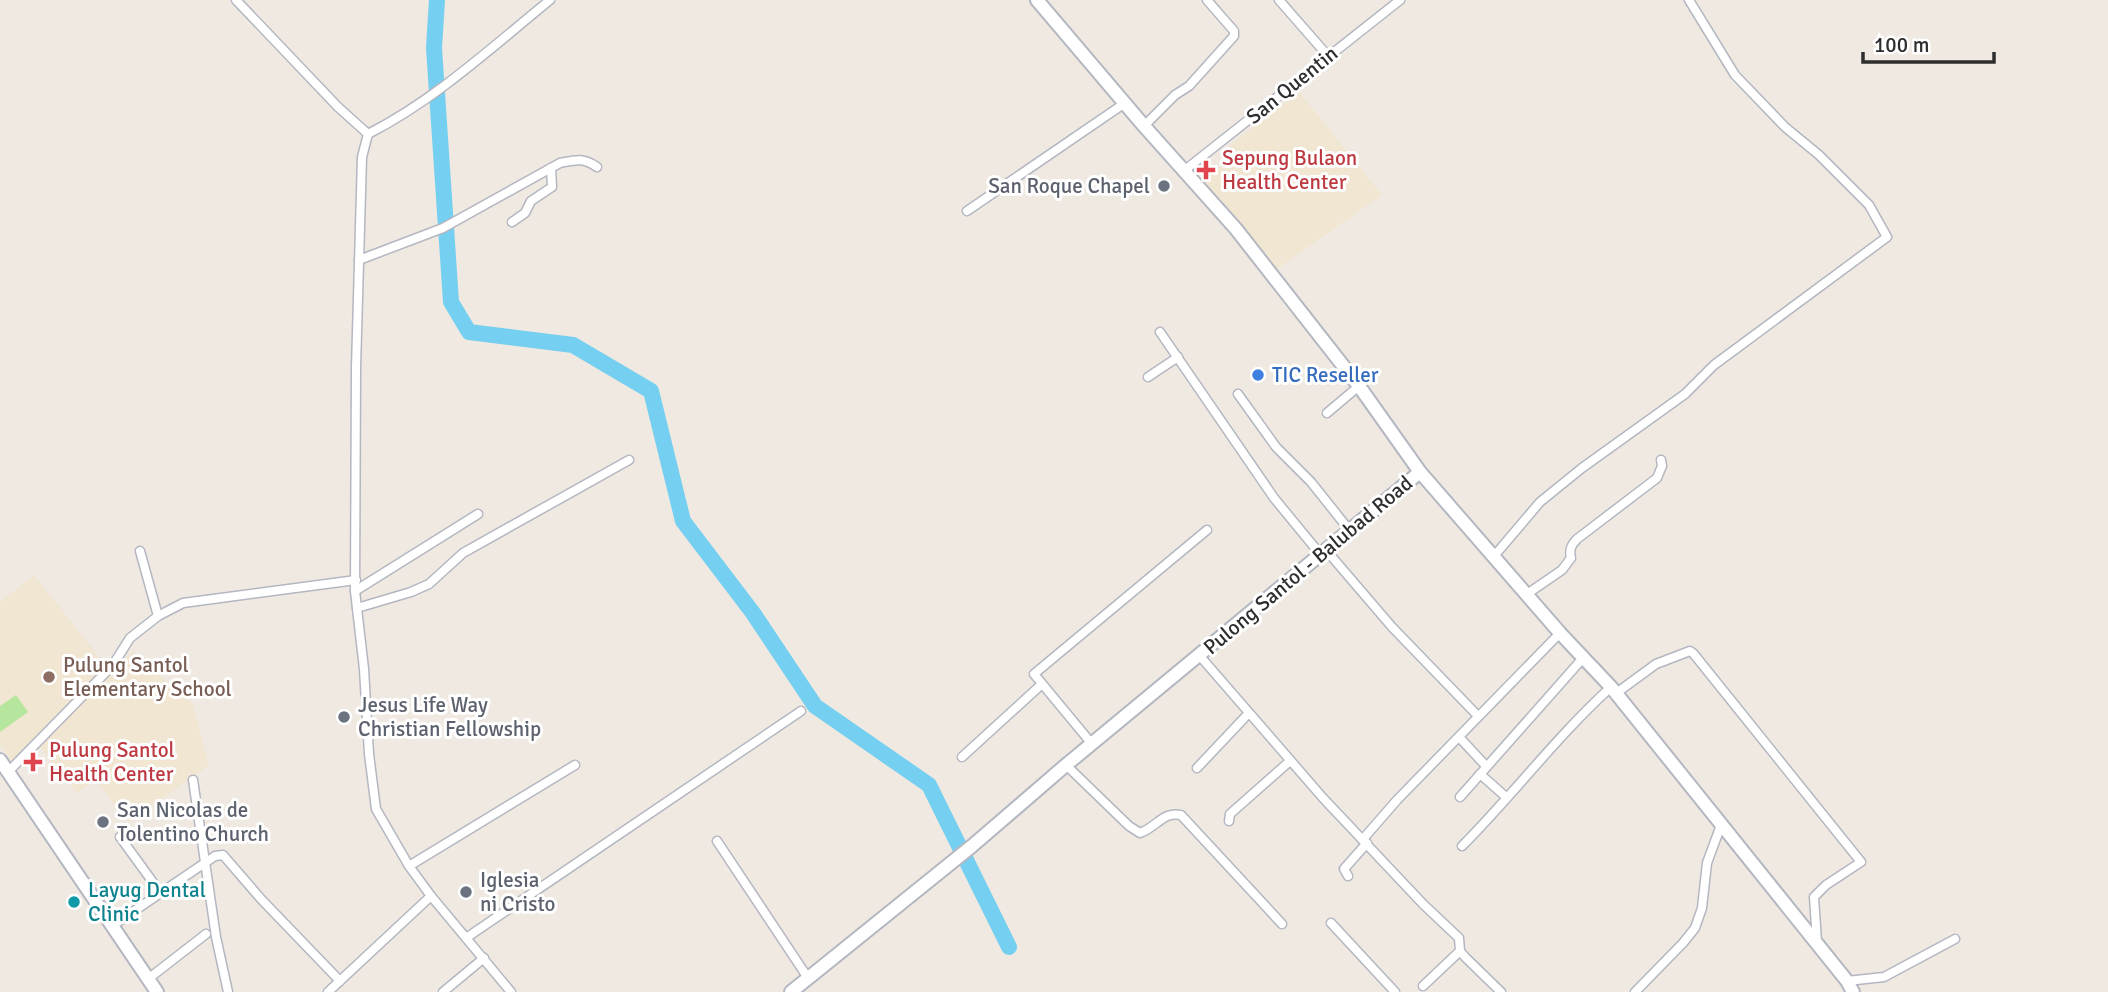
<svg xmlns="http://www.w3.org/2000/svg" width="2108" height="992" font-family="Signika,sans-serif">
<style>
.education{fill:#f0e6d1}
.green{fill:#b6e59e}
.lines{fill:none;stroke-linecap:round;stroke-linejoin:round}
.river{stroke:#75cff0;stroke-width:16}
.street-casing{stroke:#b4b7c1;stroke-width:11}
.secondary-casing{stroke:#b4b7c1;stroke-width:16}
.street{stroke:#fff;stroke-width:8}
.secondary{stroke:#fff;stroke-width:12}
.health-dot{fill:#e0444e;stroke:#fff;stroke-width:2.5}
.worship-dot{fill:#6b7280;stroke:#fff;stroke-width:2.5}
.shop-dot{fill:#3f7fe0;stroke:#fff;stroke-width:2.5}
.education-dot{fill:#8d6e63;stroke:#fff;stroke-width:2.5}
.culture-dot{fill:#0f9aa8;stroke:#fff;stroke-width:2.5}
.labels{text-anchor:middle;stroke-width:6;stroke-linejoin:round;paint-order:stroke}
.street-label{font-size:21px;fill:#2e2e2e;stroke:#fff}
.health-label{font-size:21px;fill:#be3a42;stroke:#fff;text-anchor:start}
.worship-label{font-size:21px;fill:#5b616d;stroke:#fff;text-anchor:start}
.shop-label{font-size:21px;fill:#366cbe;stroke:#fff;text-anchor:start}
.education-label{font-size:21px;fill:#785e54;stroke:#fff;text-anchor:start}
.culture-label{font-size:21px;fill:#0d838f;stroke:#fff;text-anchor:start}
</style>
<rect width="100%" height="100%" fill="#efe9e1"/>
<g class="education">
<path d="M 1299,92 L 1382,195 L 1277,269 L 1202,182 L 1234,155 L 1229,146 Z"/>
<path d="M 34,575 L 107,667 L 13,764 L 0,744 L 0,602 Z"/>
<path d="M 133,651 L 193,705 L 209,765 L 129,822 L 95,780 L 77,793 L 38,744 Z"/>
</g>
<path class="green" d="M 16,695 L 28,712 L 0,732 L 0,706 Z"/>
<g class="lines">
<path class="river" d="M 437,0 L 434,48 L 451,302 L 469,332 L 573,345 L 651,391 L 683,521 L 753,613 L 815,706 L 929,785 L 1009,947"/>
<g class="street-casing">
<g id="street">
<path d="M 236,0 L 338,107 L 368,134"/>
<path d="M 1279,0 L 1328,56"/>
<path d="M 1144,126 L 1175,95 L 1189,86 L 1234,36 L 1234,31 L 1207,0"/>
<path d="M 1185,170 L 1400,0"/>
<path d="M 967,211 L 1125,103"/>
<path d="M 512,222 L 525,213 L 531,201 L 552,187 L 551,168"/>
<path d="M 359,260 L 443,228 L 560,163 C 575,160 583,157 597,167"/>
<path d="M 1160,332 L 1274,498 L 1320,554"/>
<path d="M 1148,377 L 1178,357"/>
<path d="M 1238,394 L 1276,447 L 1311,482 L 1350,531"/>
<path d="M 1327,413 L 1359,386"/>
<path d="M 1326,550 L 1392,627 L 1478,716"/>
<path d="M 140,551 L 158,616"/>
<path d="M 1495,555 L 1540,502 L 1582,468 L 1685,394 L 1714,365 L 1887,237 L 1869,205 L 1819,155 L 1785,127 L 1735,75 L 1689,0"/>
<path d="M 355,591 L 478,514"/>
<path d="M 1527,594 L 1562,570 L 1571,558 C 1569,550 1571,545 1577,539 L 1657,478 L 1662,466 L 1661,460"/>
<path d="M 357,608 L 411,592 L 429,584 L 463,553 L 629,460"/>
<path d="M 1199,655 L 1323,798 L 1423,904 L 1459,938 L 1460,951 L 1465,957 L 1501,992"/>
<path d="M 1615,694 L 1656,664 L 1690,651 L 1693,653 L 1861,862 L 1826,885 L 1814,897 L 1817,942"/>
<path d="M 1459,737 L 1486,766"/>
<path d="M 1092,744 L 1034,674 L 1207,530"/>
<path d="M 962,757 L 1042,684"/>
<path d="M 1066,765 L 1129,826 L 1140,833 C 1157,827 1163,811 1181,815 L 1282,924"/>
<path d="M 1197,768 L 1248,714"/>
<path d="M 8,772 L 113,665 L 130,638 L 158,616 L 183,603 L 356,580"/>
<path d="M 1480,774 L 1506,797"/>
<path d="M 193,780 L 216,937 L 228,992"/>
<path d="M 1460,797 L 1583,658"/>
<path d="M 1229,821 L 1230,814 L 1290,761"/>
<path d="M 120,837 L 160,892"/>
<path d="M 1363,839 L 1397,800 L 1560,633"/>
<path d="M 717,841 L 808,978"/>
<path d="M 1462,846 C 1513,795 1557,736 1611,687"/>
<path d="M 409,866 L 575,765"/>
<path d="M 1348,876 L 1344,869 L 1367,843"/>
<path d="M 1331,923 L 1395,992"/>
<path d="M 112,926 L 215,856 L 223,855 L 261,899 L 340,981"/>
<path d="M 466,938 L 801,711"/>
<path d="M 148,979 L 206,934"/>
<path d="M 1847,981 L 1884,977 L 1955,939"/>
<path d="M 1423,986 L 1460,951"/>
<path d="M 328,992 L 431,896"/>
<path d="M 443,992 L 484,958"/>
<path d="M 511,992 L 431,896 L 409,866 L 376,809 L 369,754 L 364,669 L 355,591 L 356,368 L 362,157 L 368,134 C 435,100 492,47 550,0"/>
<path d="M 1635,992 L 1683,943 L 1695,928 L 1702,908 L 1707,863 L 1721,825"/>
</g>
</g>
<g class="secondary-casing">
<g id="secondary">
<path d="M 1037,0 L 1144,126 L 1236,229 L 1359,386 L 1420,472 L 1560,633 L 1611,687 L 1847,981 L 1853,992"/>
<path d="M 0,760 L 157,992"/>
<path d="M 791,992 L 972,846 L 1066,765 L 1420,472"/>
</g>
</g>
<use href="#street" class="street"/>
<use href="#secondary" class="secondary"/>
</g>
<g class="health-dot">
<path d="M1202.5 159.5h7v7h7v7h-7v7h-7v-7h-7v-7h7z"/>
<path d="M29.5 751.5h7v7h7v7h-7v7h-7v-7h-7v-7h7z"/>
</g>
<g class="worship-dot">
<circle cx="1164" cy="186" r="7"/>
<circle cx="344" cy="717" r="7"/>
<circle cx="103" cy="822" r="7"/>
<circle cx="466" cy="892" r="7"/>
</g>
<circle class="shop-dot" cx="1258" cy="375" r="7"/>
<circle class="education-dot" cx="49" cy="677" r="7"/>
<circle class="culture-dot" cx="74" cy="902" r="7"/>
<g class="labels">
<g class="street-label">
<text transform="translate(1292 85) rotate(-39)" y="7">San Quentin</text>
<text transform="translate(1308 565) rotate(-40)" y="7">Pulong Santol - Balubad Road</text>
</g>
<g class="health-label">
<text x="1222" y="165">Sepung Bulaon<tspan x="1222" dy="24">Health Center</tspan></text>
<text x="49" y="757">Pulung Santol<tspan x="49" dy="24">Health Center</tspan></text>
</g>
<g class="worship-label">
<text x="1150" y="193" text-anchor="end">San Roque Chapel</text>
<text x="358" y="712">Jesus Life Way<tspan x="358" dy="24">Christian Fellowship</tspan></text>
<text x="117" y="817">San Nicolas de<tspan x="117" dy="24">Tolentino Church</tspan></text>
<text x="480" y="887">Iglesia<tspan x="480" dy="24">ni Cristo</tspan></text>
</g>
<g class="shop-label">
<text x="1272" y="382">TIC Reseller</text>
</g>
<g class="education-label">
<text x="63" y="672">Pulung Santol<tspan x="63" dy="24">Elementary School</tspan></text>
</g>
<g class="culture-label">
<text x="88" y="897">Layug Dental<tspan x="88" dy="24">Clinic</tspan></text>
</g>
</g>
<path d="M1863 52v10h131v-10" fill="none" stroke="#2e2e2e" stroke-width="3.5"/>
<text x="1874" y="52" font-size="21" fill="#2e2e2e" stroke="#ffffff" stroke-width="5" paint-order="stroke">100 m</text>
</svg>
